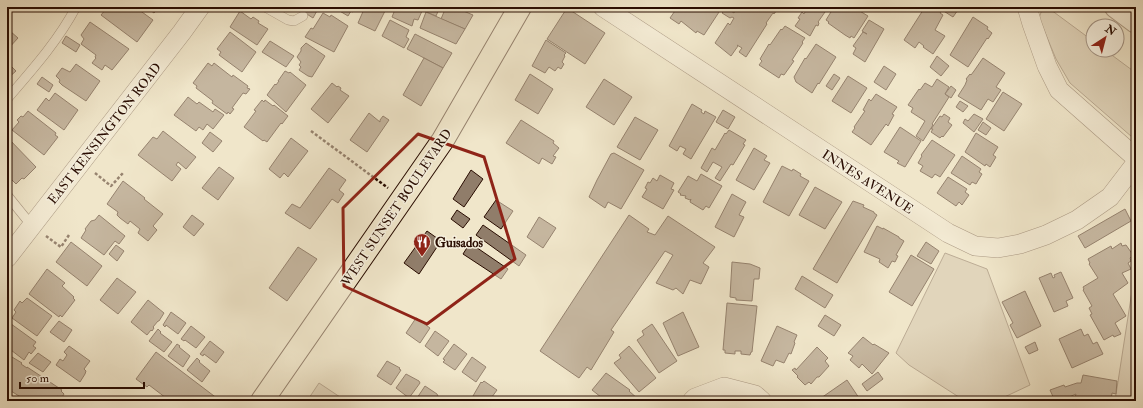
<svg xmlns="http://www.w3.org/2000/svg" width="1143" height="408" font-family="'IM FELL Double Pica',serif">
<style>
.green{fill:#cec1a8;stroke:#7c6654}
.building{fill:#907d6a;stroke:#290c01}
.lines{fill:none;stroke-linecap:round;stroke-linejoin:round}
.service-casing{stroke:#5b4233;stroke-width:10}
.minor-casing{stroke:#5b4233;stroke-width:20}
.tertiary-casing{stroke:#5b4233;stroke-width:24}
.primary-casing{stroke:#290c01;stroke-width:24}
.path{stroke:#290c01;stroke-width:2.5;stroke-dasharray:3 2;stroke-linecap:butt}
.service{stroke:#f5efdd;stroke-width:9}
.minor{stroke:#f5efdd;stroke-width:19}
.tertiary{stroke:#f5efdd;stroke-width:22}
.primary{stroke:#f0e6ca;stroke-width:22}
.marked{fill:none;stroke:#8f2418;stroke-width:3;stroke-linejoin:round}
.labels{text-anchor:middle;stroke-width:3;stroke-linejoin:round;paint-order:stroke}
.street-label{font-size:13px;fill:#290c01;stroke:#f5efdd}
.poi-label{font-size:13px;font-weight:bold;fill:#290c01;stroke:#f5efdd;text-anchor:start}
</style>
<rect width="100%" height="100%" fill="#f0e6ca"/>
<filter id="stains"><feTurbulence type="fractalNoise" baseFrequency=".005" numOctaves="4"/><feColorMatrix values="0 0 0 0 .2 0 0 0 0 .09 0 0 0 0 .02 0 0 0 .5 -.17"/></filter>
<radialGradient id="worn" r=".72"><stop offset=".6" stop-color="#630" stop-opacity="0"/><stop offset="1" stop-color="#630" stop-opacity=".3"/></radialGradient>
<g class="green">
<path d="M 1043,7 L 1047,7 L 1093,41 L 1093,50 L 1105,50 L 1136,73 L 1136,137 L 1132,137 L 1070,83 L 1056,59 L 1039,18 Z"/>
<path d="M 945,253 L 987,269 L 1030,385 L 996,401 L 965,401 L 909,365 L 896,353 Z"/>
<path d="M 1136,265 L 1136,401 L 1115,401 Z"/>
<path d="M 319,383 L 346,401 L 307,401 Z"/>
</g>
<g class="building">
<path d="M 103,7 L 135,7 L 153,20 L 137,42 L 101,15 L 106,9 Z"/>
<path d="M 146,7 L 160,7 L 154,13 Z"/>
<path d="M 296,7 L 319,7 L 313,18 Z"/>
<path d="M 333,7 L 355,7 L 355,8 L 353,12 L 351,11 L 348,16 Z"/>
<path d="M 365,7 L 387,7 L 375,31 L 358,23 Z"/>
<path d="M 396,7 L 414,7 L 422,11 L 418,20 L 414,19 L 412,26 L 392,17 Z"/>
<path d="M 414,7 L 440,7 L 436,16 Z"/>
<path d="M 446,7 L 454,7 L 473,15 L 465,29 L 441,19 Z"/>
<path d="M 681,7 L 725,7 L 734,13 L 737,7 L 779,7 L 774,14 L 773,13 L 766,23 L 767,24 L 746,57 L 739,52 L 742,48 L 737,45 L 738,46 L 731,56 L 715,43 L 728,23 L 730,25 L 734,18 L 732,17 L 730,18 L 722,13 L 724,11 L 721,9 L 704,35 L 697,31 L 696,33 L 681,21 L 679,24 L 670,18 L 677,8 L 679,10 Z"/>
<path d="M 808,7 L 812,10 L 813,8 L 817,7 L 825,12 L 818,22 L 819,23 L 818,26 L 816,25 L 810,36 L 795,26 L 800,19 L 798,18 L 802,12 L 804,14 Z"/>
<path d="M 834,7 L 858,7 L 860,8 L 858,10 L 868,16 L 854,38 L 851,36 L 850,38 L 845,35 L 828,23 L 829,22 L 826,20 Z"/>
<path d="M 925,7 L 960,7 L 953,17 L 942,10 L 940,13 L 943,15 L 935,30 L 945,36 L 933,54 L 923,47 L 924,46 L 919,42 L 915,48 L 904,40 Z"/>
<path d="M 567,8 L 605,33 L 585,64 L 547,39 Z"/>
<path d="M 240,11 L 251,19 L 253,17 L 259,21 L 258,23 L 268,29 L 257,45 L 230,27 Z"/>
<path d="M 426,12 L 465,29 L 456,44 L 420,28 Z"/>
<path d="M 323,13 L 330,17 L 331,15 L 348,26 L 334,52 L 305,37 L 311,28 L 313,29 Z"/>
<path d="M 973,17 L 988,27 L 987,29 L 992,33 L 988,39 L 987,38 L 968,67 L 950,55 Z"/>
<path d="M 390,20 L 409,30 L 406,37 L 409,39 L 404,48 L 382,36 Z"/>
<path d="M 869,20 L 884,29 L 865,62 L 853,54 L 856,48 L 853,46 L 863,32 L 867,34 L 862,31 Z"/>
<path d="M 90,22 L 129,49 L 112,70 L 105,65 L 102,70 L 92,63 L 96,58 L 95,57 L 96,55 L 81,44 L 84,39 L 81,35 Z"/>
<path d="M 785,26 L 805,38 L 802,42 L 803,43 L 792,60 L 794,61 L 784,75 L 781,74 L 779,78 L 759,65 L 762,61 L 760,59 L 769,44 L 770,45 L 781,29 L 782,30 Z"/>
<path d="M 8,27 L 11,30 L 10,31 L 18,38 L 7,50 L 7,28 Z"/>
<path d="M 230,32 L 256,52 L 242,72 L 219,55 L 221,52 L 217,49 Z"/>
<path d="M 415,34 L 452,53 L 443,68 L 407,49 Z"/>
<path d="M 66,36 L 80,45 L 76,52 L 62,43 Z"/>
<path d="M 546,40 L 566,53 L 564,55 L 565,56 L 562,62 L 564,64 L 561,69 L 558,67 L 555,71 L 549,67 L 545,73 L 532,66 Z"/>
<path d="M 270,41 L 294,56 L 286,67 L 262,52 Z"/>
<path d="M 306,43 L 325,56 L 312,77 L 308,76 L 299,70 L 301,67 L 299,65 L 301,62 L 297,57 L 301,51 L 301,48 Z"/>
<path d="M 816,44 L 836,57 L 819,84 L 818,83 L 812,93 L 796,82 L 794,77 L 805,58 L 806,59 Z"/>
<path d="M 937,56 L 949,66 L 941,76 L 930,67 Z"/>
<path d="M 424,58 L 443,68 L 421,106 L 403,95 Z"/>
<path d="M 983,58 L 1005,73 L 996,87 L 1001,90 L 993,102 L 988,99 L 981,110 L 958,96 L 965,85 L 967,80 L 966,79 L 970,74 L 971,75 L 974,71 Z"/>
<path d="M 7,62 L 16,71 L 7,79 Z"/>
<path d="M 208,63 L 212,66 L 214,63 L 232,77 L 233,75 L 248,86 L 247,88 L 250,89 L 246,94 L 243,93 L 232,108 L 234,109 L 230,114 L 228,112 L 227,114 L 212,103 L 213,101 L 196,88 L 197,86 L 193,83 Z"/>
<path d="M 76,64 L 100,81 L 86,101 L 62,85 L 59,82 L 60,80 L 56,76 L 62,68 L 70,72 Z"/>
<path d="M 884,66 L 896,74 L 886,90 L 874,82 Z"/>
<path d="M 285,71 L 289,73 L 290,72 L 306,85 L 286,112 L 267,95 L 275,84 L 276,85 L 279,81 L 278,81 Z"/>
<path d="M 530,74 L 553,89 L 538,114 L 515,100 Z"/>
<path d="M 834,74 L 840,78 L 832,90 L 826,86 Z"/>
<path d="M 848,76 L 867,88 L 851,113 L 832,101 Z"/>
<path d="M 42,77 L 53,85 L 49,92 L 37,84 Z"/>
<path d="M 604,79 L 632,97 L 614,125 L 586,107 Z"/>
<path d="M 937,79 L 949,87 L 945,94 L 949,97 L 932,124 L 933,125 L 923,141 L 916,136 L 925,121 L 911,112 L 913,108 L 908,105 L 919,89 L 920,90 L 925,83 L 932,87 Z"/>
<path d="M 332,83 L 337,87 L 338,86 L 341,88 L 340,90 L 349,96 L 328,123 L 311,109 Z"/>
<path d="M 951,86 L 956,90 L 951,98 L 945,94 Z"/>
<path d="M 1003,92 L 1022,104 L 1004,131 L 986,119 Z"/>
<path d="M 55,93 L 78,110 L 64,130 L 37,110 L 46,98 L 49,101 Z"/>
<path d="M 876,94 L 897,107 L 892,114 L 894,115 L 888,126 L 886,124 L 871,145 L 852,132 L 855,128 L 854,127 L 865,111 L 863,110 L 869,99 L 871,101 Z"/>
<path d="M 188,97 L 197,104 L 199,102 L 213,112 L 215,109 L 224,115 L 213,129 L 207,124 L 203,130 L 199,127 L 196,131 L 174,115 Z"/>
<path d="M 262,100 L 264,102 L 265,100 L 273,106 L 274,105 L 288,116 L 282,124 L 281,123 L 267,142 L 264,140 L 263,141 L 244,127 L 256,111 L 254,110 Z"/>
<path d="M 960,101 L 968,106 L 963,112 L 956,107 Z"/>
<path d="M 692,104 L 702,110 L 701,112 L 704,114 L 705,111 L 716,117 L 691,159 L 683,154 L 686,149 L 680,146 L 677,151 L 669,146 Z"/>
<path d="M 723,110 L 735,117 L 728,129 L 716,122 Z"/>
<path d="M 28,111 L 56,133 L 55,135 L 58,137 L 44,155 L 12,130 L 19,122 L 17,120 L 21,116 L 23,117 Z"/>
<path d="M 369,113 L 380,122 L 380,120 L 383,116 L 389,120 L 367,152 L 350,140 Z"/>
<path d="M 944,114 L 950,118 L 948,122 L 952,125 L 943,137 L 942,136 L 940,138 L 931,132 L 933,129 L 931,129 L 940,116 L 942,117 Z"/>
<path d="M 974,114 L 983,119 L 974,132 L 963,123 L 965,119 L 968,121 Z"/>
<path d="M 635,117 L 658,130 L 640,160 L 617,147 Z"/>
<path d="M 521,120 L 554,141 L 553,143 L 559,148 L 553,156 L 556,157 L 552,164 L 542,158 L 539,164 L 506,143 Z"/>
<path d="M 983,122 L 991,128 L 986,135 L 978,130 Z"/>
<path d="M 900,127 L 921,141 L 905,167 L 897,163 L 899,161 L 884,152 Z"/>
<path d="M 729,130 L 746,140 L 743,144 L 745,145 L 733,165 L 731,164 L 720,181 L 715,178 L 722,167 L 713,162 L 707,172 L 701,168 L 712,148 L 715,150 L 725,133 L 726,134 Z"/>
<path d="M 163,131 L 196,157 L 186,169 L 178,162 L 176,165 L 181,169 L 172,181 L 138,155 L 153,137 L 157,139 Z"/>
<path d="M 210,132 L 222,141 L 213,152 L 202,143 Z"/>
<path d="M 976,133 L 998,147 L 993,155 L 996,157 L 990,167 L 986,164 L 985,166 L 965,152 Z"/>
<path d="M 7,137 L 36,167 L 24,179 L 22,178 L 16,184 L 7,175 Z"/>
<path d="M 291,138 L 308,151 L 288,177 L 284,173 L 280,178 L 269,169 Z"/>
<path d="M 932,140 L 955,155 L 940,177 L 935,174 L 932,178 L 920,171 L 923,166 L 918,163 L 922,156 L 921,155 Z"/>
<path d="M 754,148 L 767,156 L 764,160 L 770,163 L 754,190 L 736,180 Z"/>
<path d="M 614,153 L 644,170 L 621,209 L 608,202 L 605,208 L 589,197 L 597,180 L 611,154 Z"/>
<path d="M 962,156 L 981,169 L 979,172 L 982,174 L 976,184 L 972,182 L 970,185 L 951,173 Z"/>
<path d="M 782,166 L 792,171 L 793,169 L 801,174 L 800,176 L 809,181 L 789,216 L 763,202 Z"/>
<path d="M 219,167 L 234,178 L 218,200 L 202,188 Z"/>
<path d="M 329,168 L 346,180 L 339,190 L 344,194 L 338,203 L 332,199 L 310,229 L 285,213 L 292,204 L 300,208 Z"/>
<path d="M 471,170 L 483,179 L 464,207 L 453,199 Z"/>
<path d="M 701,174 L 722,186 L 709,208 L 706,206 L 703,210 L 690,202 L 691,199 L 690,200 L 685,198 L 686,196 L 680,195 L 681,194 L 678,192 L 688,176 L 697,181 Z"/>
<path d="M 660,175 L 674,183 L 671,189 L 674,190 L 663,209 L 642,197 L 647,189 L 645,188 L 648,182 L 650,183 L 653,178 L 657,181 Z"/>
<path d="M 948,177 L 967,189 L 965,192 L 969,195 L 962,205 L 959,202 L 956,206 L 937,193 Z"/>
<path d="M 123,181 L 145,198 L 144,199 L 163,214 L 153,226 L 157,230 L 148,241 L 138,233 L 140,229 L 130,221 L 128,224 L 120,218 L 117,215 L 118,212 L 107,204 Z"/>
<path d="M 815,187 L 842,202 L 825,229 L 799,215 Z"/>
<path d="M 732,194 L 746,202 L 739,215 L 744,217 L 734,237 L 715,227 Z"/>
<path d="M 496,200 L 513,211 L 501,229 L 484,217 Z"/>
<path d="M 853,201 L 864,205 L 863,207 L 874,212 L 874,213 L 877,215 L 837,283 L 813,269 Z"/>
<path d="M 1125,209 L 1131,221 L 1085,248 L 1078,236 Z"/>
<path d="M 457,210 L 470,219 L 463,228 L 451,219 Z"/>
<path d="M 99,215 L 125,236 L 119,244 L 115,241 L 104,255 L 81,238 L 86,230 L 85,229 L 91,221 L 95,220 Z"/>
<path d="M 192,215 L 204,224 L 194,236 L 183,227 Z"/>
<path d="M 629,215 L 649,229 L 647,232 L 655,235 L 668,216 L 715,247 L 703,263 L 709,267 L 701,284 L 690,280 L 683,294 L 676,288 L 673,290 L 656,283 L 673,255 L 665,251 L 611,330 L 614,332 L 591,370 L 587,367 L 579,378 L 540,351 Z"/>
<path d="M 539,217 L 556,228 L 543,248 L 527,237 Z"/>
<path d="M 483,225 L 526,255 L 519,266 L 476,235 Z"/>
<path d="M 877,226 L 883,229 L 883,228 L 899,237 L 899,238 L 904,241 L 896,255 L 898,256 L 895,262 L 892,261 L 888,268 L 879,262 L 880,259 L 864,252 Z"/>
<path d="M 427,231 L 441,241 L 419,274 L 404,263 Z"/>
<path d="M 71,242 L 102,266 L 87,286 L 56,262 Z"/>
<path d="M 926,242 L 939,251 L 931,264 L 917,256 Z"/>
<path d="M 470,243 L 508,269 L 501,279 L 463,254 Z"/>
<path d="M 1121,243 L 1122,246 L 1126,245 L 1133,255 L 1130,258 L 1131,261 L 1128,263 L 1131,269 L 1122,273 L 1128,283 L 1113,294 L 1126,316 L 1115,323 L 1121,334 L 1114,337 L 1113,335 L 1104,340 L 1090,315 L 1092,314 L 1089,308 L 1092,306 L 1083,290 L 1084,289 L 1083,287 L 1098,278 L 1089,264 L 1090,263 L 1088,259 L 1111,246 L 1112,249 Z"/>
<path d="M 116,245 L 124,251 L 117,261 L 109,254 Z"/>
<path d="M 298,247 L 317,259 L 287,301 L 269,288 Z"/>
<path d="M 911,255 L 934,269 L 912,306 L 889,292 Z"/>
<path d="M 732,262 L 750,264 L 760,268 L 759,279 L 754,279 L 752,301 L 736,300 L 736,298 L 730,297 Z"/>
<path d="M 47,269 L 65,283 L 62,286 L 74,297 L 73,298 L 75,300 L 62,317 L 60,315 L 59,317 L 29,294 Z"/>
<path d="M 1061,272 L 1073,298 L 1066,301 L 1068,306 L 1054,312 L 1039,278 L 1051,273 L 1053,278 L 1055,277 L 1054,275 Z"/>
<path d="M 802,276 L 833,295 L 825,308 L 795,289 Z"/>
<path d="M 117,278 L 136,292 L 118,314 L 100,300 Z"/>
<path d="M 1025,291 L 1041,326 L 1017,338 L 1010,325 L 1013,323 L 1002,302 Z"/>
<path d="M 27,298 L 52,316 L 37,336 L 12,318 L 16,312 L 14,310 L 20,301 L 22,303 Z"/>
<path d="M 148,300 L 164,313 L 159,321 L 158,321 L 153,327 L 154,328 L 152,331 L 151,330 L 147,335 L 131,322 Z"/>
<path d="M 727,303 L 757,306 L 752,352 L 751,352 L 750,355 L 741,354 L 741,351 L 735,351 L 735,354 L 725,353 L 725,350 L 723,350 Z"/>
<path d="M 171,312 L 186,323 L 178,334 L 166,325 L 165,327 L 163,325 Z"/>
<path d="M 683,312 L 699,347 L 678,356 L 663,323 Z"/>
<path d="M 825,315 L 841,325 L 834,336 L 818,326 Z"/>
<path d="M 416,318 L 430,328 L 420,343 L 406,333 Z"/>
<path d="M 7,321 L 36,342 L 33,346 L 36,348 L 31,354 L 29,352 L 24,360 L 7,347 Z"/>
<path d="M 59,321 L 72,330 L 64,342 L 50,332 Z"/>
<path d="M 652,324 L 677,361 L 659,373 L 637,340 L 644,335 L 642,331 Z"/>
<path d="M 191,326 L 205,337 L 196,348 L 185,340 L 184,341 L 181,339 Z"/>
<path d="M 777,326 L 797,335 L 794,342 L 795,343 L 791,354 L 789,353 L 784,363 L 776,360 L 773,366 L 761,361 Z"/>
<path d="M 158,329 L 161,332 L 160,333 L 172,342 L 164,352 L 149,341 Z"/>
<path d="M 1081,329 L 1084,336 L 1088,334 L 1093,344 L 1097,342 L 1103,354 L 1072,368 L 1059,339 Z"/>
<path d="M 435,331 L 449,341 L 438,356 L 425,346 Z"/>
<path d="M 863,337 L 873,345 L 874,344 L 889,353 L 872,374 L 862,364 L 859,368 L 850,360 L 853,356 L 848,353 Z"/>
<path d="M 210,341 L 224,352 L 216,363 L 204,354 L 203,356 L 200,354 Z"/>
<path d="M 1035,342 L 1038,350 L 1029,354 L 1025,347 Z"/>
<path d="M 177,344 L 180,346 L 179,347 L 190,356 L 183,367 L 168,356 Z"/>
<path d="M 454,344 L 467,354 L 455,370 L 443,362 L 445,360 L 443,359 Z"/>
<path d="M 69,346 L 90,361 L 84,369 L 86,371 L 85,374 L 80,382 L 56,365 L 60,359 L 63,361 L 67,355 L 64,352 Z"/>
<path d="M 629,346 L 656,378 L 639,392 L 614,363 L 621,358 L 619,355 Z"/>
<path d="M 817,347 L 828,358 L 825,361 L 829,366 L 819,377 L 817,377 L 811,384 L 809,382 L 805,385 L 797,377 L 798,376 L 792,370 L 795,368 L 796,370 Z"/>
<path d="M 156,352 L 218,399 L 217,401 L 170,401 L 149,385 L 147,387 L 136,379 Z"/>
<path d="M 38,353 L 51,362 L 43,372 L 29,363 Z"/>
<path d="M 7,354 L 22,363 L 21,364 L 27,368 L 27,367 L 62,390 L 61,391 L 64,394 L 61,399 L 57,396 L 54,401 L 27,401 L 11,391 L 12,389 L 7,387 Z"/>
<path d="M 472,357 L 486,367 L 476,382 L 462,372 Z"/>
<path d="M 197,358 L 200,361 L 199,362 L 210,371 L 202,382 L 187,370 Z"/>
<path d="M 387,361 L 400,368 L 399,369 L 401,370 L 391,385 L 377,376 Z"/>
<path d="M 878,372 L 883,379 L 867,391 L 862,384 Z"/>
<path d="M 606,373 L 630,390 L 629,391 L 638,399 L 636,401 L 606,401 L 592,390 Z"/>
<path d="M 406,374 L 419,381 L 420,383 L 409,398 L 396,388 Z"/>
<path d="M 1083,375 L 1117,381 L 1116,394 L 1112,393 L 1111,401 L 1074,401 L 1076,394 L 1069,397 L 1071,401 L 1055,401 L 1050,390 L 1064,385 L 1065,387 L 1077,383 L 1081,383 Z"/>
<path d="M 847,380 L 859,398 L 854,401 L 823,401 L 821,398 Z"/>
<path d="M 484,381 L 497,390 L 489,401 L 481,401 L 473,396 L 481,382 L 482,383 Z"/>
<path d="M 425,386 L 437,394 L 438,396 L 435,401 L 415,401 Z"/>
</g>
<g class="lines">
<g class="service-casing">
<g id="service">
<path d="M 265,7 L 288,20 L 294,21 L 303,16"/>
<path d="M 7,99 C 32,70 58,41 76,7"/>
<path d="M 7,195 L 32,226"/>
</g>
</g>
<g class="minor-casing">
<g id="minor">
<path d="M 603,7 L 948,233 L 975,246 L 998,248 L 1020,244 L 1046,235 L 1077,220 L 1110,197 L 1136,163"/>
<path d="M 1027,7 L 1032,24 L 1047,66 L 1059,90 L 1136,158"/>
<path d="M 7,258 L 182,32 L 200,7"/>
<path d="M 692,401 L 695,398 L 724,387 L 755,395 L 762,401"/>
</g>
</g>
<g class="tertiary-casing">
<path id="tertiary" d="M 1116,7 L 1136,22"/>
</g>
<g class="primary-casing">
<path id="primary" d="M 262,401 L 443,140 L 520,7"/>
</g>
<g class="path">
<path d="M 311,131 L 388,188"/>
<path d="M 95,173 L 111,186 L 123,173"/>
<path d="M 46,236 L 61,247 L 69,235"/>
</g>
<use href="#service" class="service"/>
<use href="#minor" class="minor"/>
<use href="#tertiary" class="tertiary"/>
<use href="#primary" class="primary"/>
</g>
<path d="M0 0H1143V408H0ZM 418,134 L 484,157 L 515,259 L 427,324 L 344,286 L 343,208 Z" fill="#f0e6ca" fill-opacity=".55" fill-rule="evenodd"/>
<path class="marked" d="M 418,134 L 484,157 L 515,259 L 427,324 L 344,286 L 343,208 Z"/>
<defs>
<g id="restaurant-pin" transform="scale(0.9)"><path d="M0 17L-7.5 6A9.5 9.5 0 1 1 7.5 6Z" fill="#8f2418" stroke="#f5efdd"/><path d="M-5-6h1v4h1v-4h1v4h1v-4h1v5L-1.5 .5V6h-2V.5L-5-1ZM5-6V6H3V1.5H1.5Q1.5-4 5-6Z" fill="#fff"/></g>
</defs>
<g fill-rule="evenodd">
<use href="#restaurant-pin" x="422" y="242"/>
</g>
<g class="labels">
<g class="street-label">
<text transform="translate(104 133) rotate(-52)" y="5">EAST KENSINGTON ROAD</text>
<text transform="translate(868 181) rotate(33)" y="5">INNES AVENUE</text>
<text transform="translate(396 207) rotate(-56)" y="5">WEST SUNSET BOULEVARD</text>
</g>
<g class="poi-label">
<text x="435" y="247">Guisados</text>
</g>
</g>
<rect width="1143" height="408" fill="none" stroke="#f0e6ca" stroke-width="24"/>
<rect x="8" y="8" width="1127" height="392" fill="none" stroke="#290c01" stroke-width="2"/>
<rect x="12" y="12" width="1119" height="384" fill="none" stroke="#290c01"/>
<g transform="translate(1105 38) rotate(36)"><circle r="19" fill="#f5efdd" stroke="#a39485"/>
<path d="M0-3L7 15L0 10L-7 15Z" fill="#8f2418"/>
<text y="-6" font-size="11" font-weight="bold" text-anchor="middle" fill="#290c01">N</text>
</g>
<path d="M20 382v6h124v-6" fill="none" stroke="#290c01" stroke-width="2"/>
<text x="26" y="382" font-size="12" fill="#290c01" stroke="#f5efdd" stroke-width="3" paint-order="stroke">50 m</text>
<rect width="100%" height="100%" filter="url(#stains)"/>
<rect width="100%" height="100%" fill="url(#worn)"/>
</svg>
